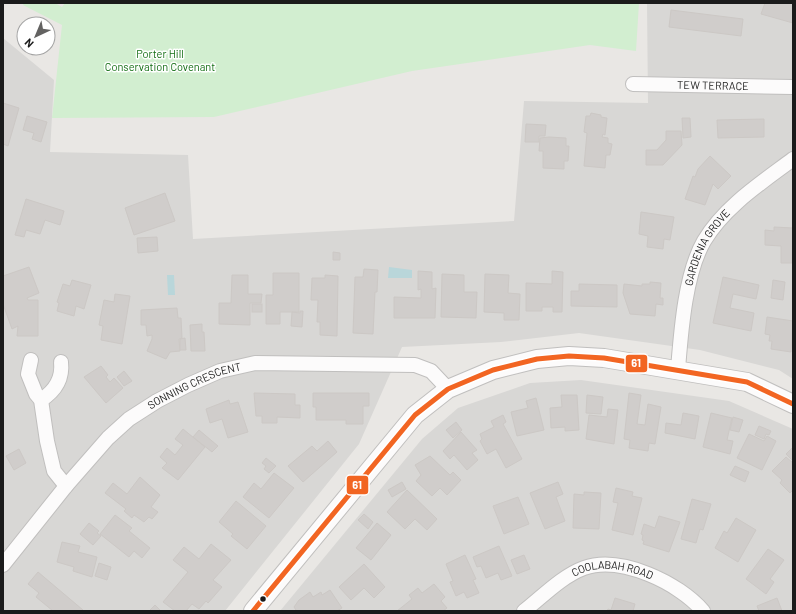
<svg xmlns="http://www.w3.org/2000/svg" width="796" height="614" font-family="Barlow,sans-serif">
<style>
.residential{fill:#d8d7d5}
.park{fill:#d2eed0}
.water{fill:#b9d6da}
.building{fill:#d0cdcb;stroke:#ccc8c5}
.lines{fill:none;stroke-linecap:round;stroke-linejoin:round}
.minor-casing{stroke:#c0bfbe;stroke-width:16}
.tertiary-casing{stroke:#c0bfbe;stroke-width:20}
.minor{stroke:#fcfbfb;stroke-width:14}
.tertiary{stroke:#fcfbfb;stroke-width:18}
.bus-1-casing{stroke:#fff;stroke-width:8}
.bus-1{stroke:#f26522;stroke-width:5}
.bus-dot{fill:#1b1b1b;stroke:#fff;stroke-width:1.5}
.labels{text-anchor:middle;stroke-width:3;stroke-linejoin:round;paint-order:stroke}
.park-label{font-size:11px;fill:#136e14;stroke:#fff}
.street-label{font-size:11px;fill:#1b1b1b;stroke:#fff}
.line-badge{stroke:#fff;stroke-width:1.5}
.badge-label{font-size:11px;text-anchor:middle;font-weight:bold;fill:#fff}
</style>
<rect width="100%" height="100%" fill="#e9e7e4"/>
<g class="residential">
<path d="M 647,3 L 793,3 L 793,379 L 779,370 L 700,350 L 579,333 L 501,342 L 402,347 L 359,444 L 225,611 L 3,611 L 3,38 L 54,80 L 50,152 L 188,155 L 193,239 L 514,221 L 524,101 L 648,103 Z"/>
<path d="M 581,380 L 729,401 L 793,429 L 793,611 L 280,611 L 422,439 L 458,408 L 530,383 Z"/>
</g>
<path class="park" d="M 24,3 L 55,3 L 62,7 L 65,3 L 639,3 L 636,51 L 590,45 L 412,71 L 214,117 L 52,118 L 62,25 L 23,5 Z"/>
<g class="water">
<path d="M 389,267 L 412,270 L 412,278 L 388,278 Z"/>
<path d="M 167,275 L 174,275 L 175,295 L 168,295 Z"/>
</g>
<g class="building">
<path d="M 765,3 L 793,3 L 793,23 L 761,14 Z"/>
<path d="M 671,10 L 743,19 L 741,36 L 669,27 Z"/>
<path d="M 3,103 L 19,108 L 8,146 L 3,144 Z"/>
<path d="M 591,113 L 601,115 L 601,117 L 607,118 L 605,135 L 603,134 L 602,137 L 608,138 L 608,143 L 612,144 L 610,155 L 606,155 L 605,168 L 584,166 L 587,133 L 584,132 L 586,116 L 590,116 Z"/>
<path d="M 27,116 L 47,122 L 41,142 L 32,139 L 34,133 L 23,130 Z"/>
<path d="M 682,118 L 690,118 L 691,137 L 683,138 Z"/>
<path d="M 764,119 L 764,137 L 718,138 L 717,120 Z"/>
<path d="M 526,124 L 546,125 L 545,136 L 539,136 L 539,142 L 525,142 Z"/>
<path d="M 666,131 L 681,131 L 682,145 L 663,165 L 646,165 L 646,150 L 657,150 L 666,140 Z"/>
<path d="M 549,137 L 566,138 L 566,146 L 569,146 L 568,161 L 564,161 L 564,169 L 543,168 L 543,151 L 539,151 L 540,138 Z"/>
<path d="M 710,156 L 731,176 L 718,189 L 713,184 L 705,205 L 685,199 L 693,176 L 695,177 L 698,169 Z"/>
<path d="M 165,193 L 175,221 L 134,235 L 125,208 Z"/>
<path d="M 26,199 L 64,211 L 60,225 L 45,220 L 40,234 L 26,230 L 24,237 L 15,235 Z"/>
<path d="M 641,212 L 674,217 L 670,240 L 664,239 L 663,249 L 647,247 L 648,236 L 639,234 Z"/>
<path d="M 774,227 L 793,228 L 792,263 L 781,263 L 781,246 L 765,245 L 765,230 L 774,231 Z"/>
<path d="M 157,237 L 158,251 L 138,253 L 137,238 Z"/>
<path d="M 333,252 L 340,253 L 340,260 L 333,260 Z"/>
<path d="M 29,267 L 39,293 L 27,298 L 28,300 L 38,300 L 38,336 L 17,336 L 18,326 L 12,329 L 3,304 L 3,276 Z"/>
<path d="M 364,269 L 378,270 L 377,292 L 375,292 L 373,334 L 353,333 L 355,277 L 363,277 Z"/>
<path d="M 418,271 L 432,272 L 432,289 L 436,288 L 435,318 L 394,318 L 394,297 L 421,298 L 421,289 L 418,290 Z"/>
<path d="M 552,271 L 563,272 L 562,312 L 553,312 L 553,307 L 542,307 L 542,311 L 526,311 L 526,283 L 552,284 Z"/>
<path d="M 273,273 L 299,273 L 299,312 L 280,312 L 280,324 L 266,324 L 266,295 L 273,295 Z"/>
<path d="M 442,274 L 464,275 L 464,292 L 477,292 L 476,318 L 441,317 Z"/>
<path d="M 485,274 L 509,275 L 508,293 L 520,294 L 519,320 L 504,320 L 504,313 L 484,312 Z"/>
<path d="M 232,275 L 248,275 L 248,294 L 262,294 L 261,303 L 250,303 L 250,325 L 219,324 L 219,303 L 231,303 Z"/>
<path d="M 325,275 L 338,276 L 337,336 L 320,335 L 320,322 L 317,322 L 318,300 L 311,300 L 312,278 L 325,278 Z"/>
<path d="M 723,277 L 759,285 L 756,299 L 733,294 L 730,308 L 754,313 L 751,331 L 713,323 Z"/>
<path d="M 72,280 L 91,285 L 84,309 L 76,306 L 74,316 L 57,311 L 59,303 L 57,302 L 63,284 L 70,286 Z"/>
<path d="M 773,280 L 785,282 L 783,300 L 771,298 Z"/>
<path d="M 650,282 L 661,283 L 660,298 L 663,298 L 663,305 L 656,304 L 655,316 L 630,314 L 623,293 L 624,284 L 642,286 L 642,284 L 650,284 Z"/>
<path d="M 579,284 L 617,285 L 617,307 L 571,306 L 571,291 L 579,291 Z"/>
<path d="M 115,294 L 130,296 L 122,344 L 101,340 L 103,326 L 99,325 L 104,300 L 114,302 Z"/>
<rect x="252" y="304" width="10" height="8"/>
<path d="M 177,308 L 178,318 L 181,318 L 182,338 L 179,339 L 180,351 L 170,352 L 166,359 L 147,351 L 152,339 L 152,335 L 147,336 L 146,325 L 141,325 L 141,310 Z"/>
<path d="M 300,311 L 303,311 L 302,327 L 291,326 L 292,312 L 300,313 Z"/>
<path d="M 767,317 L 793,321 L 791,352 L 771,349 L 772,341 L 769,341 L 770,335 L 765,334 Z"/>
<path d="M 202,324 L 202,332 L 204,332 L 205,351 L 191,351 L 190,325 Z"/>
<path d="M 185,338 L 186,350 L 180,350 L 180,339 Z"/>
<path d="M 101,366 L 108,375 L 106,377 L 110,382 L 114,378 L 123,388 L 106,403 L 84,377 Z"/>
<path d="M 124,371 L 132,381 L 124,386 L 117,377 Z"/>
<path d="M 254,393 L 295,394 L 295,405 L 300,405 L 300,418 L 277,417 L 277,423 L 262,423 L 262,416 L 256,416 Z"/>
<path d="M 313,393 L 369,393 L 369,406 L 363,406 L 363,424 L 346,424 L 346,420 L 316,420 L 316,407 L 313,407 Z"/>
<path d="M 629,393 L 641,395 L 637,424 L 645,425 L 648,404 L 661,407 L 655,444 L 649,443 L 648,451 L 629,448 L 630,440 L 624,439 Z"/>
<path d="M 561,395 L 577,395 L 579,430 L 565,431 L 565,427 L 551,428 L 550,408 L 562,407 Z"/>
<path d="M 587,395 L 603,397 L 601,414 L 586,413 Z"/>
<path d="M 536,398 L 544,430 L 517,436 L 511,412 L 528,408 L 526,401 Z"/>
<path d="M 229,400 L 230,404 L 238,402 L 248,432 L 228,438 L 222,419 L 210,423 L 206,409 Z"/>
<path d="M 608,409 L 618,410 L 614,444 L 586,439 L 589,415 L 607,417 Z"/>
<path d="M 683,413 L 699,416 L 695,439 L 665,433 L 666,423 L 681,425 Z"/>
<path d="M 711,413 L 732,418 L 727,440 L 733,441 L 730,454 L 703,447 Z"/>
<path d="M 503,415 L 506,422 L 503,424 L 522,459 L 506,468 L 496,449 L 487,454 L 480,441 L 482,439 L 480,434 L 494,427 L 491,421 Z"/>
<path d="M 733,417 L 743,420 L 739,432 L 730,430 Z"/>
<path d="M 456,422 L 462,430 L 453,438 L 446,430 Z"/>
<path d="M 759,426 L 771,431 L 769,435 L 766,434 L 764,439 L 755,435 Z"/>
<path d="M 183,429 L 205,447 L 178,480 L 162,468 L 167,463 L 160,457 L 167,448 L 175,455 L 183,445 L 175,439 Z"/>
<path d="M 199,430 L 218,446 L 212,452 L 193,437 Z"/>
<path d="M 461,432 L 477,450 L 472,453 L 478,460 L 467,470 L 454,455 L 450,459 L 443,451 Z"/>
<path d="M 749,434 L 764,441 L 767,436 L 776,441 L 762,470 L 737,458 Z"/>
<path d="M 328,441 L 337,452 L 303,482 L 288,466 L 312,446 L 317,451 Z"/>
<path d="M 793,447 L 793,461 L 786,454 Z"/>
<path d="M 19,449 L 26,463 L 14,470 L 6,456 Z"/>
<path d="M 430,456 L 450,475 L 453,472 L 461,480 L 447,495 L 440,488 L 432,496 L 416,481 L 421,475 L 415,465 Z"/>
<path d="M 786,457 L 793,463 L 793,490 L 790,493 L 780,483 L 782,480 L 772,471 Z"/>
<path d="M 266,458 L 276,466 L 269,473 L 264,469 L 266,466 L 262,463 Z"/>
<path d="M 735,466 L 749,472 L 745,482 L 730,475 Z"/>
<path d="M 274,473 L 294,488 L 269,518 L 243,497 L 254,483 L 261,489 Z"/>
<path d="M 140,477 L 160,495 L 151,507 L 158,512 L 152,519 L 149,517 L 144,522 L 134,515 L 132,518 L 124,511 L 126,509 L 105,493 L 113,483 L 127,494 Z"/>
<path d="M 402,482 L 406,489 L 392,497 L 388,490 Z"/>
<path d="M 558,482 L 563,494 L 556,497 L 565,521 L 545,529 L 530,493 Z"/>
<path d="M 616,488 L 633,492 L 632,496 L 642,498 L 633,535 L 612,530 L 618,503 L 613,502 Z"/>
<path d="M 407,490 L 437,519 L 427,530 L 415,519 L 405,529 L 387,512 Z"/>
<path d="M 584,492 L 601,493 L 599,529 L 573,528 L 574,494 L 584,495 Z"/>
<path d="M 518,497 L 529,524 L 504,534 L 493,506 Z"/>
<path d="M 692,499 L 711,504 L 703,530 L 700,529 L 696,543 L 681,539 Z"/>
<path d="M 236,501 L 266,526 L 247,549 L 231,536 L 233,534 L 219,522 Z"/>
<path d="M 364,514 L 373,522 L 368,529 L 358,520 Z"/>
<path d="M 115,515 L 132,528 L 129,531 L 150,548 L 142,558 L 134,551 L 129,557 L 100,534 Z"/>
<path d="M 659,516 L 680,522 L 669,552 L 643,544 L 644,541 L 642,540 L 643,535 L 641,534 L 644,524 L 655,528 Z"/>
<path d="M 736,518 L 756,530 L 738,562 L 715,548 L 724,531 L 727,533 Z"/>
<path d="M 89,523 L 99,531 L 97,533 L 101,536 L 93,545 L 80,534 Z"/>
<path d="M 377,523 L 391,535 L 371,560 L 356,548 Z"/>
<path d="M 62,542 L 80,546 L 78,552 L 97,557 L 92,577 L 73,571 L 74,567 L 57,562 Z"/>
<path d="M 211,544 L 231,560 L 213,580 L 222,587 L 208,603 L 206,601 L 199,609 L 192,604 L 186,611 L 175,611 L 163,602 L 188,572 L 173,560 L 184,547 L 199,559 Z"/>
<path d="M 499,546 L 512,576 L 501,580 L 498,573 L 486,578 L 481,566 L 477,567 L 473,557 Z"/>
<path d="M 768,549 L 784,560 L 770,579 L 774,582 L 766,594 L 746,579 Z"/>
<path d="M 465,555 L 476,579 L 473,580 L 479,593 L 467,598 L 464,592 L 456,596 L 450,582 L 453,581 L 446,564 Z"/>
<path d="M 524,555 L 530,569 L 517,574 L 511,560 Z"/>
<path d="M 99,563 L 111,567 L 107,580 L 95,576 Z"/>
<path d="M 364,564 L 385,587 L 374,598 L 364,588 L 351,600 L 339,587 Z"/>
<path d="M 38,572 L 83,610 L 82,611 L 53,611 L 36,597 L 39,593 L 28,584 Z"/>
<path d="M 434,584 L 445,597 L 441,601 L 447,608 L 443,611 L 397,611 L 412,599 L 409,595 L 418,588 L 422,593 Z"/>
<path d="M 330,590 L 342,608 L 337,611 L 293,611 L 296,610 L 294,607 L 299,600 L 310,592 L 313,597 L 321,592 L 322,595 Z"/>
<path d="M 615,598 L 635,604 L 633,611 L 607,611 L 608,609 L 611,610 Z"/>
<path d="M 777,598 L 782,611 L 759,611 L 757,606 Z"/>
<path d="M 155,605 L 161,611 L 149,611 Z"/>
</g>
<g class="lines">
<g class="minor-casing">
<g id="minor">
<path id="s1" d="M 633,84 L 793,87"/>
<path d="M 31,360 L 28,374 L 36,394 L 41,400 L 47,441 L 54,471 L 66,486"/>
<path id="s2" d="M 678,369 C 681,332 685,274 704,241 C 724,207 761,183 793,159"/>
<path d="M 41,400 C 55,391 63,379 61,362"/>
<path id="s3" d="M 3,565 L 66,486 L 108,438 L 129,419 L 157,401 L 188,385 L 220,371 L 255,363 L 415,365 L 431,371 L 448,389"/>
<path id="s4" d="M 524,611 C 542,597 562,576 584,568 C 621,555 679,583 703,611"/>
</g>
</g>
<g class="tertiary-casing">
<path id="tertiary" d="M 253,611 L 415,415 L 448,389 L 493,370 L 537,359 L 569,356 L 604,358 L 747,382 L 793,404"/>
</g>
<use href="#minor" class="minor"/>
<use href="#tertiary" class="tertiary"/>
<g class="bus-1-casing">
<path id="bus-1" d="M 253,611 L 415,415 L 448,389 L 493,370 L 537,359 L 569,356 L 604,358 L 747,382 L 793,404"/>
</g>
<use href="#bus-1" class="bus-1"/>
</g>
<circle class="bus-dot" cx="263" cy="599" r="3.5"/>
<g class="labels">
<g class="park-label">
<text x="160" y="58">Porter Hill<tspan x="160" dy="13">Conservation Covenant</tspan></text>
</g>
<g class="street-label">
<text dy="4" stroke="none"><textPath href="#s1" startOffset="80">TEW TERRACE</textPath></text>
<text dy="4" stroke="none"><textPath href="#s2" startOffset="127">GARDENIA GROVE</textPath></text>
<text dy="4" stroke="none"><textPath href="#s3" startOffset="267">SONNING CRESCENT</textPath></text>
<text dy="4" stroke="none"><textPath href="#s4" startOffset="103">COOLABAH ROAD</textPath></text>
</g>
</g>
<g class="line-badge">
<rect x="625" y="354" width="23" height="19" rx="4" fill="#f26522"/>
<rect x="346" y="475" width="23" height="20" rx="4" fill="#f26522"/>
</g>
<g class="badge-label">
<text x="636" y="367">61</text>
<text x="357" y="489">61</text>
</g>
<rect width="796" height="614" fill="none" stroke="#1b1b1b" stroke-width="8"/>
<g transform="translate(36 36) rotate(224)"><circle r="19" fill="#ffffff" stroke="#a4a4a4"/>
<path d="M0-3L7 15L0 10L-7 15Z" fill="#636261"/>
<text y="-6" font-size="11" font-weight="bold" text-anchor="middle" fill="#1b1b1b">N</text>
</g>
</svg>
